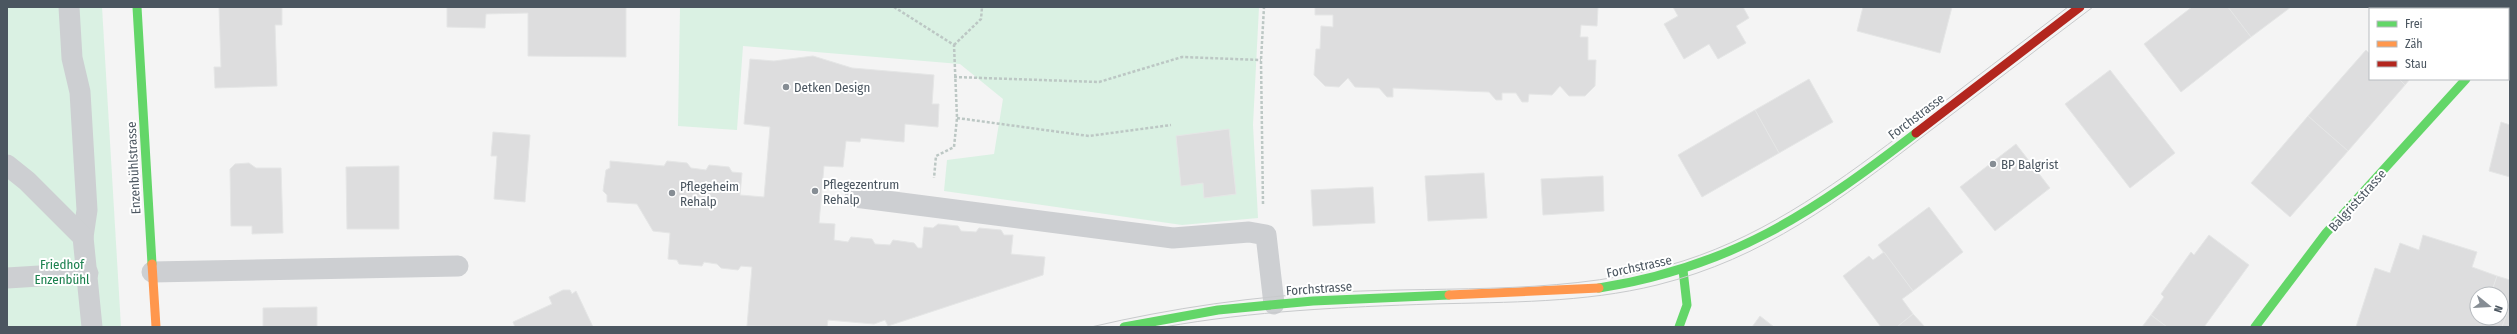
<svg xmlns="http://www.w3.org/2000/svg" width="2517" height="334" font-family="'Fira Sans Condensed',sans-serif">
<style>
.green{fill:#daf1e3}
.building{fill:#ddddde;stroke:#e5e6e6}
.lines{fill:none;stroke-linecap:round;stroke-linejoin:round}
.path{stroke:#bcc7c4;stroke-width:2.5;stroke-dasharray:3 2;stroke-linecap:butt}
.lane{stroke:#cdcfd2;stroke-width:21}
.street{stroke:#cdcfd2;stroke-width:22}
.fast{stroke:#63d668;stroke-width:9}
.slow{stroke:#ff974d;stroke-width:9}
.jam{stroke:#b3261e;stroke-width:9}
.tram{stroke:#c8cacc;stroke-width:1}
.poi-dot{fill:#868d94;stroke:#fff;stroke-width:1.5}
.labels{text-anchor:middle;stroke-width:4;stroke-linejoin:round;paint-order:stroke}
.poi-label{font-size:13px;fill:#4b5660;stroke:#fff;text-anchor:start}
.street-label{font-size:13px;fill:#4b5660;stroke:#fff}
.park-label{font-size:13px;fill:#1c814f;stroke:#fff}
</style>
<rect width="100%" height="100%" fill="#f4f4f4"/>
<g class="green">
<path d="M 7,7 L 102,7 L 121,327 L 7,327 Z"/>
<path d="M 680,7 L 1259,7 L 1253,125 L 1258,218 L 1182,225 L 944,191 L 947,160 L 994,154 L 1003,99 L 960,64 L 743,46 L 737,130 L 678,126 Z"/>
</g>
<g class="building">
<path d="M 219,7 L 282,7 L 282,25 L 275,25 L 277,86 L 215,88 L 214,67 L 221,67 Z"/>
<path d="M 447,7 L 626,7 L 626,57 L 528,56 L 528,13 L 486,14 L 485,28 L 447,27 Z"/>
<path d="M 1315,7 L 1598,7 L 1597,26 L 1581,25 L 1580,37 L 1588,37 L 1588,60 L 1596,60 L 1595,86 L 1585,96 L 1569,96 L 1560,86 L 1552,95 L 1529,94 L 1528,102 L 1522,102 L 1516,93 L 1502,93 L 1502,100 L 1496,100 L 1489,92 L 1393,88 L 1393,97 L 1387,97 L 1379,88 L 1355,87 L 1348,78 L 1339,87 L 1325,86 L 1314,75 L 1316,49 L 1320,49 L 1321,26 L 1333,27 L 1333,15 L 1315,15 Z"/>
<path d="M 1673,7 L 1743,7 L 1749,18 L 1736,26 L 1746,43 L 1718,59 L 1709,44 L 1684,59 L 1664,24 L 1678,16 Z"/>
<path d="M 1863,7 L 1952,7 L 1940,53 L 1857,31 Z"/>
<path d="M 2192,7 L 2228,7 L 2251,37 L 2181,92 L 2144,44 Z"/>
<path d="M 2228,7 L 2291,7 L 2251,37 Z"/>
<path d="M 2403,7 L 2446,7 L 2448,9 L 2402,9 Z"/>
<path d="M 2446,7 L 2464,7 L 2462,9 Z"/>
<path d="M 2366,50 L 2370,54 L 2370,79 L 2399,79 L 2405,85 L 2348,151 L 2308,116 Z"/>
<path d="M 813,56 L 852,68 L 934,75 L 932,104 L 939,104 L 938,127 L 905,124 L 904,142 L 861,138 L 860,142 L 846,141 L 843,167 L 824,166 L 819,223 L 835,224 L 834,240 L 848,242 L 851,237 L 872,239 L 875,244 L 890,245 L 893,240 L 914,243 L 918,248 L 922,248 L 924,227 L 933,228 L 938,224 L 958,226 L 961,231 L 976,232 L 979,228 L 1001,230 L 1004,235 L 1013,235 L 1011,254 L 1045,257 L 1043,275 L 888,326 L 885,320 L 874,324 L 828,320 L 827,327 L 747,326 L 752,267 L 741,266 L 738,270 L 721,268 L 717,264 L 704,262 L 702,266 L 679,264 L 677,260 L 668,259 L 670,233 L 653,231 L 637,204 L 607,202 L 607,195 L 603,191 L 606,170 L 610,168 L 610,161 L 664,166 L 667,161 L 687,163 L 691,168 L 706,170 L 709,165 L 729,167 L 732,172 L 742,173 L 740,195 L 764,197 L 770,127 L 744,124 L 750,59 L 774,61 Z"/>
<path d="M 2110,70 L 2175,153 L 2130,188 L 2065,104 Z"/>
<path d="M 1809,79 L 1833,122 L 1779,153 L 1755,110 Z"/>
<path d="M 2399,79 L 2410,79 L 2405,85 Z"/>
<path d="M 1755,110 L 1779,153 L 1702,197 L 1678,155 Z"/>
<path d="M 2308,116 L 2348,151 L 2290,217 L 2251,183 Z"/>
<path d="M 2501,122 L 2510,125 L 2510,177 L 2489,171 Z"/>
<path d="M 1229,129 L 1236,194 L 1204,198 L 1203,183 L 1181,186 L 1176,136 Z"/>
<path d="M 493,132 L 530,135 L 525,202 L 494,199 L 497,156 L 491,156 Z"/>
<path d="M 2016,144 L 2050,188 L 1995,231 L 1960,187 Z"/>
<path d="M 249,163 L 256,168 L 281,168 L 283,233 L 252,234 L 252,226 L 231,226 L 230,169 L 235,164 Z"/>
<path d="M 399,166 L 399,229 L 347,229 L 346,167 Z"/>
<path d="M 1484,173 L 1487,218 L 1428,221 L 1425,176 Z"/>
<path d="M 1603,176 L 1604,211 L 1543,215 L 1541,179 Z"/>
<path d="M 1373,187 L 1375,223 L 1313,226 L 1311,190 Z"/>
<path d="M 1929,207 L 1963,252 L 1913,291 L 1878,245 Z"/>
<path d="M 2209,235 L 2249,265 L 2204,327 L 2167,327 L 2151,315 L 2164,297 L 2161,294 L 2191,252 L 2194,255 Z"/>
<path d="M 2423,235 L 2477,252 L 2472,267 L 2497,276 L 2491,294 L 2477,294 L 2477,318 L 2501,318 L 2501,309 L 2508,311 L 2502,327 L 2356,327 L 2375,268 L 2390,273 L 2400,243 L 2419,250 Z"/>
<path d="M 1884,252 L 1913,291 L 1902,299 L 1913,314 L 1897,327 L 1881,327 L 1843,276 L 1869,256 L 1873,260 Z"/>
<path d="M 2497,276 L 2510,280 L 2510,327 L 2502,327 L 2508,311 L 2501,309 L 2501,294 L 2491,294 Z"/>
<path d="M 563,290 L 570,290 L 572,294 L 576,291 L 593,327 L 515,327 L 513,322 L 552,304 L 549,297 Z"/>
<path d="M 317,307 L 317,327 L 263,327 L 263,308 Z"/>
<path d="M 1913,314 L 1925,327 L 1897,327 Z"/>
<path d="M 2151,315 L 2167,327 L 2142,327 Z"/>
<path d="M 1760,316 L 1774,327 L 1752,327 Z"/>
</g>
<g class="lines">
<g class="path">
<path d="M 894,7 L 954,45 L 957,118 L 954,147 L 936,156 L 934,178"/>
<path d="M 954,45 L 981,19 L 982,7"/>
<path d="M 954,77 L 1099,82 L 1182,57 L 1261,60"/>
<path d="M 957,118 L 1089,136 L 1171,125"/>
<path d="M 1263,204 L 1261,60 L 1264,7"/>
</g>
<g class="lane">
<path d="M 69,7 L 72,58 L 80,92 L 87,210 L 83,237"/>
<path d="M 7,165 L 27,181 L 83,237 L 92,327"/>
<path d="M 855,197 L 1173,238 L 1249,232 L 1266,235 L 1274,304"/>
<path d="M 152,272 L 458,266"/>
<path d="M 7,278 L 88,273"/>
</g>
<path class="street" d="M 2508,32 L 2510,30"/>
<g class="fast">
<path d="M 137,7 L 152,264"/>
<path d="M 1599,288 C 1732,267 1812,213 1916,133"/>
<path d="M 1124,327 L 1218,310 L 1313,301 L 1449,295"/>
<path d="M 1679,327 L 1687,305 L 1683,270"/>
<path d="M 2255,327 L 2326,233 L 2466,79"/>
</g>
<g class="slow">
<path d="M 152,264 L 156,327"/>
<path d="M 1449,295 L 1599,288"/>
</g>
<path class="jam" d="M 1916,133 L 2080,7"/>
<g class="tram">
<path d="M 1091,327 C 1172,308 1255,296 1339,292 C 1451,286 1575,296 1683,261 C 1771,233 1842,179 1915,124 C 1966,85 2017,46 2068,7"/>
<path d="M 1164,327 C 1253,311 1343,307 1433,304 C 1508,302 1584,303 1657,285 C 1765,258 1840,200 1926,134 C 1982,92 2037,49 2093,7"/>
</g>
</g>
<g class="poi-dot">
<circle cx="786" cy="87" r="4"/>
<circle cx="1993" cy="164" r="4"/>
<circle cx="815" cy="191" r="4"/>
<circle cx="672" cy="193" r="4"/>
</g>
<g class="labels">
<g class="poi-label">
<text x="794" y="92">Detken Design</text>
<text x="2001" y="169">BP Balgrist</text>
<text x="823" y="189">Pflegezentrum<tspan x="823" dy="15">Rehalp</tspan></text>
<text x="680" y="191">Pflegeheim<tspan x="680" dy="15">Rehalp</tspan></text>
</g>
<g class="street-label">
<text transform="translate(1916 116) rotate(-37)" y="5">Forchstrasse</text>
<text transform="translate(133 168) rotate(-93)" y="5">Enzenbühlstrasse</text>
<text transform="translate(2357 200) rotate(-48)" y="5">Balgriststrasse</text>
<text transform="translate(1639 266) rotate(-12)" y="5">Forchstrasse</text>
<text transform="translate(1319 288) rotate(-4)" y="5">Forchstrasse</text>
</g>
<g class="park-label">
<text x="62" y="269">Friedhof<tspan x="62" dy="15">Enzenbühl</tspan></text>
</g>
</g>
<rect width="2517" height="334" fill="none" stroke="#4b5660" stroke-width="16"/>
<rect x="2369" y="8" width="140" height="72" fill="#ffffff" stroke="#b7bbbf"/>
<rect x="2377" y="21" width="20" height="6" fill="#63d668" stroke="#b7bbbf"/>
<text x="2405" y="28" font-size="12" fill="#4b5660">Frei</text>
<rect x="2377" y="41" width="20" height="6" fill="#ff974d" stroke="#b7bbbf"/>
<text x="2405" y="48" font-size="12" fill="#4b5660">Zäh</text>
<rect x="2377" y="61" width="20" height="6" fill="#b3261e" stroke="#b7bbbf"/>
<text x="2405" y="68" font-size="12" fill="#4b5660">Stau</text>
<g transform="translate(2489 306) rotate(108)"><circle r="19" fill="#ffffff" stroke="#b7bbbf"/>
<path d="M0-3L7 15L0 10L-7 15Z" fill="#868d94"/>
<text y="-6" font-size="11" font-weight="bold" text-anchor="middle" fill="#4b5660">N</text>
</g>
</svg>
